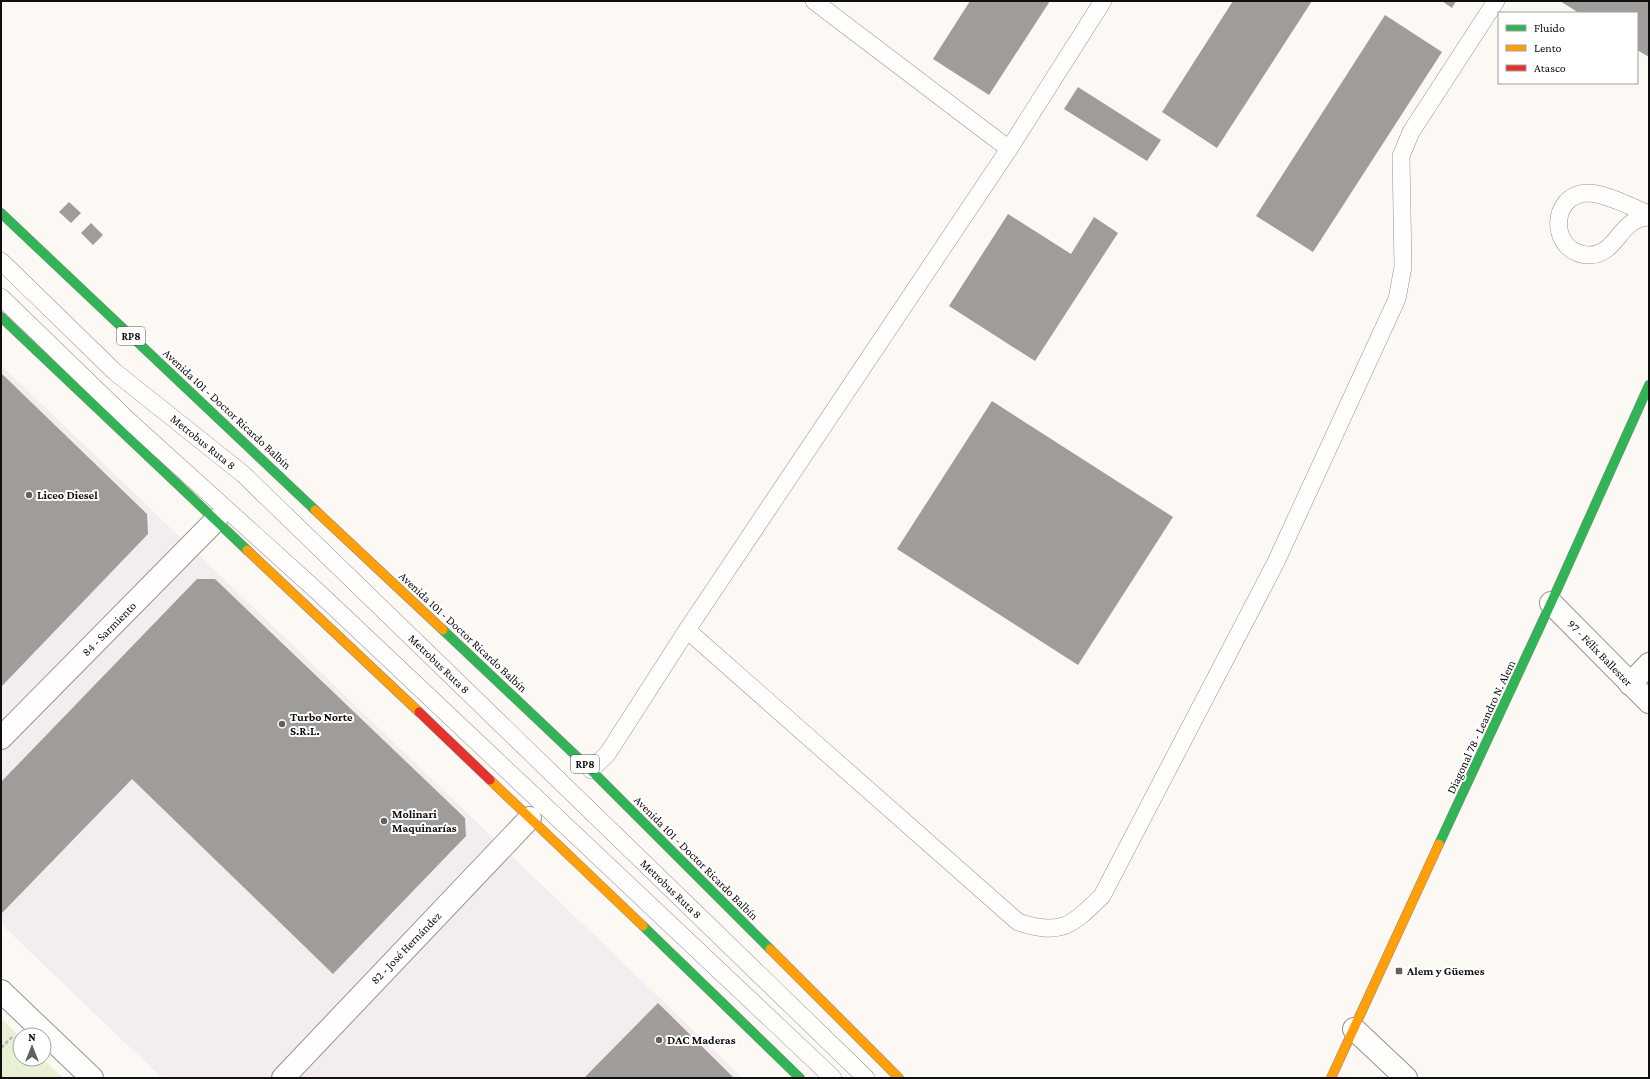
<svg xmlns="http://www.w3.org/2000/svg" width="1650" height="1079" font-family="'Crimson Pro',serif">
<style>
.industrial{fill:#f3edf0}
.green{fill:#e8f1d4}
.building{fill:#9f9c99}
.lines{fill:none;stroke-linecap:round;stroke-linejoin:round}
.lane-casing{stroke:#969492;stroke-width:18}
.street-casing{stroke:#969492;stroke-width:24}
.fast-casing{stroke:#8c8b89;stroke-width:10}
.slow-casing{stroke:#8c8b89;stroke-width:10}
.jam-casing{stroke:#8c8b89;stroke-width:10}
.path{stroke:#b9b8b8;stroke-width:2.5;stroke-dasharray:4 2;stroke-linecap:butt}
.lane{stroke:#fffefd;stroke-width:17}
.street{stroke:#fffefd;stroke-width:22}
.fast{stroke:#30b455;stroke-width:9}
.slow{stroke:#ff9f0a;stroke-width:9}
.jam{stroke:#e5322d;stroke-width:9}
.poi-dot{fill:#62615f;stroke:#fff;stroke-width:1.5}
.labels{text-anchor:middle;stroke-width:4;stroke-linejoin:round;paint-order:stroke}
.shield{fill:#fff;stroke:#575757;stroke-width:1}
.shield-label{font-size:11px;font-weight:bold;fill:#0f0f0f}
.street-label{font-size:12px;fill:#0f0f0f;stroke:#fff}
.poi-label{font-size:12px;font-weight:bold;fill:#0f0f0f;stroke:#fff;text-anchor:start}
</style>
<rect width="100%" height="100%" fill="#fcf9f4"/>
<path class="industrial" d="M 1,365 L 743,1078 L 162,1078 L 1,924 Z"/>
<path class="green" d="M 1,1018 L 20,1037 L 20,1059 L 43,1059 L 63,1078 L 1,1078 Z"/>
<g class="building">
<path d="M 970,1 L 1050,1 L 989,95 L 933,59 Z"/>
<path d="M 1233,1 L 1312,1 L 1217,148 L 1162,112 Z"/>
<path d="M 1442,1 L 1456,1 L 1452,8 Z"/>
<path d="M 1560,1 L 1649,1 L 1649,57 L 1637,50 L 1637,13 L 1579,13 Z"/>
<path d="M 1385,15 L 1442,52 L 1313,252 L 1256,216 Z"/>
<path d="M 1078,87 L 1161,140 L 1147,161 L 1064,109 Z"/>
<path d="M 69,202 L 81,213 L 71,223 L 59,212 Z"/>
<path d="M 1008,214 L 1071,254 L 1094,217 L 1118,233 L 1035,361 L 949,306 Z"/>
<path d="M 91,223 L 103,235 L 93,245 L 81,233 Z"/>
<path d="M 1,373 L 147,514 L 148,534 L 1,687 Z"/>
<path d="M 992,401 L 1173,517 L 1078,665 L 897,549 Z"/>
<path d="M 197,579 L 215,579 L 465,818 L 466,836 L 333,974 L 132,779 L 1,914 L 1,782 Z"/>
<path d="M 658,1003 L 734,1078 L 584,1078 Z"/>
</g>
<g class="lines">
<g class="lane-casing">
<g id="lane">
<path d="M 814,1 L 1009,149"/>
<path d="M 1649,214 C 1633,208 1606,193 1588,193 C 1548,194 1549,255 1590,255 C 1618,254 1619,218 1649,217"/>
<path d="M 1,261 L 115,372 L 243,474 L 866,1078"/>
<path d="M 1,297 L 130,422 L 317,591 L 833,1078"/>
<path d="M 687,630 L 1018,922 C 1062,936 1071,926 1102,896 L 1276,562 L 1397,299 L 1403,267 L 1401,156 L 1411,132 L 1496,1"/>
<path d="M 591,770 L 608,753 L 687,630 L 1009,149 L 1103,1"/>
</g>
</g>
<g class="street-casing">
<g id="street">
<path d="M 1551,603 L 1649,702"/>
<path d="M 1630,684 L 1649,664"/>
<path d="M 1,738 L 216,520"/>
<path d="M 1,991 L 92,1078"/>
<path d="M 1354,1029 L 1406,1078"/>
<path d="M 283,1078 L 530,818"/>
</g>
</g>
<g class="fast-casing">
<g id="fast">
<path d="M 1,213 L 315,510"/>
<path d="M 1,317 L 247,550"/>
<path d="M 443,630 L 591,770 L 770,949"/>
<path d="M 1439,844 L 1551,603 L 1649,385"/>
<path d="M 643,926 L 800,1078"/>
</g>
</g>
<g class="slow-casing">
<g id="slow">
<path d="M 315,510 L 443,630"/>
<path d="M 247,550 L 419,712"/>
<path d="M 490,780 L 643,926"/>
<path d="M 770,949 L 899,1078"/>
<path d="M 1331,1078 L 1439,844"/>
</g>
</g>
<g class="jam-casing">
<path id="jam" d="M 419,712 L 490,780"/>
</g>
<path class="path" d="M 1,1048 L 12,1037"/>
<use href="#lane" class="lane"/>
<use href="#street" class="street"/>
<use href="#fast" class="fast"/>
<use href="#slow" class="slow"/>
<use href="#jam" class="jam"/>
</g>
<g class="poi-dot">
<circle cx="29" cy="495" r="4"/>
<circle cx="282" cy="724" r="4"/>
<circle cx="384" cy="821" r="4"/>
<rect x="1395" y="967" width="8" height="8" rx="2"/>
<circle cx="659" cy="1040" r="4"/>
</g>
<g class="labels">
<g class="shield">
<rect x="117" y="327" width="28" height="18" rx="3"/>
<rect x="571" y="755" width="28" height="18" rx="3"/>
</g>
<g class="shield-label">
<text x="131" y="340">RP8</text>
<text x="585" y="768">RP8</text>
</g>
<g class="street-label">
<text transform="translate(227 409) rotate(43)" y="4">Avenida 101 - Doctor Ricardo Balbín</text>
<text transform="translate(203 442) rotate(39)" y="4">Metrobus Ruta 8</text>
<text transform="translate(109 629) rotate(-45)" y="4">84 - Sarmiento</text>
<text transform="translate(463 632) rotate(43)" y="4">Avenida 101 - Doctor Ricardo Balbín</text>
<text transform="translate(1600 653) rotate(46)" y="4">97 - Félix Ballester</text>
<text transform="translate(439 664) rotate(44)" y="4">Metrobus Ruta 8</text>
<text transform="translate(1481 727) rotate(-65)" y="4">Diagonal 78 - Leandro N. Alem</text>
<text transform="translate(696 858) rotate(45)" y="4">Avenida 101 - Doctor Ricardo Balbín</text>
<text transform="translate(671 889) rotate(44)" y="4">Metrobus Ruta 8</text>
<text transform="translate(406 948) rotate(-46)" y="4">82 - José Hernández</text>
</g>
<g class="poi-label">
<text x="37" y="499">Liceo Diesel</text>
<text x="290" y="721">Turbo Norte<tspan x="290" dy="14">S.R.L.</tspan></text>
<text x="392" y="818">Molinari<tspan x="392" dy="14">Maquinarías</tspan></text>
<text x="1407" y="975">Alem y Güemes</text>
<text x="667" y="1044">DAC Maderas</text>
</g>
</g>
<rect width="1650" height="1079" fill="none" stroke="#0f0f0f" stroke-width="4"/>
<rect x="1498" y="12" width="140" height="72" fill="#ffffff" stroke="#9f9f9f"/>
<rect x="1506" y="25" width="20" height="6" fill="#30b455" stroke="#9f9f9f"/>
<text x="1534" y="32" font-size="12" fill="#0f0f0f">Fluido</text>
<rect x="1506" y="45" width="20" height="6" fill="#ff9f0a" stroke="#9f9f9f"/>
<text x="1534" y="52" font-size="12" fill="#0f0f0f">Lento</text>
<rect x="1506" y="65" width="20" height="6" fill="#e5322d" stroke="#9f9f9f"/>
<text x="1534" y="72" font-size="12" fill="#0f0f0f">Atasco</text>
<g transform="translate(32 1047)"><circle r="19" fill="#ffffff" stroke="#9f9f9f"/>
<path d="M0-3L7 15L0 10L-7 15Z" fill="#62615f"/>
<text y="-6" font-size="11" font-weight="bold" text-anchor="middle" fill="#0f0f0f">N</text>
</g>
</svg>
